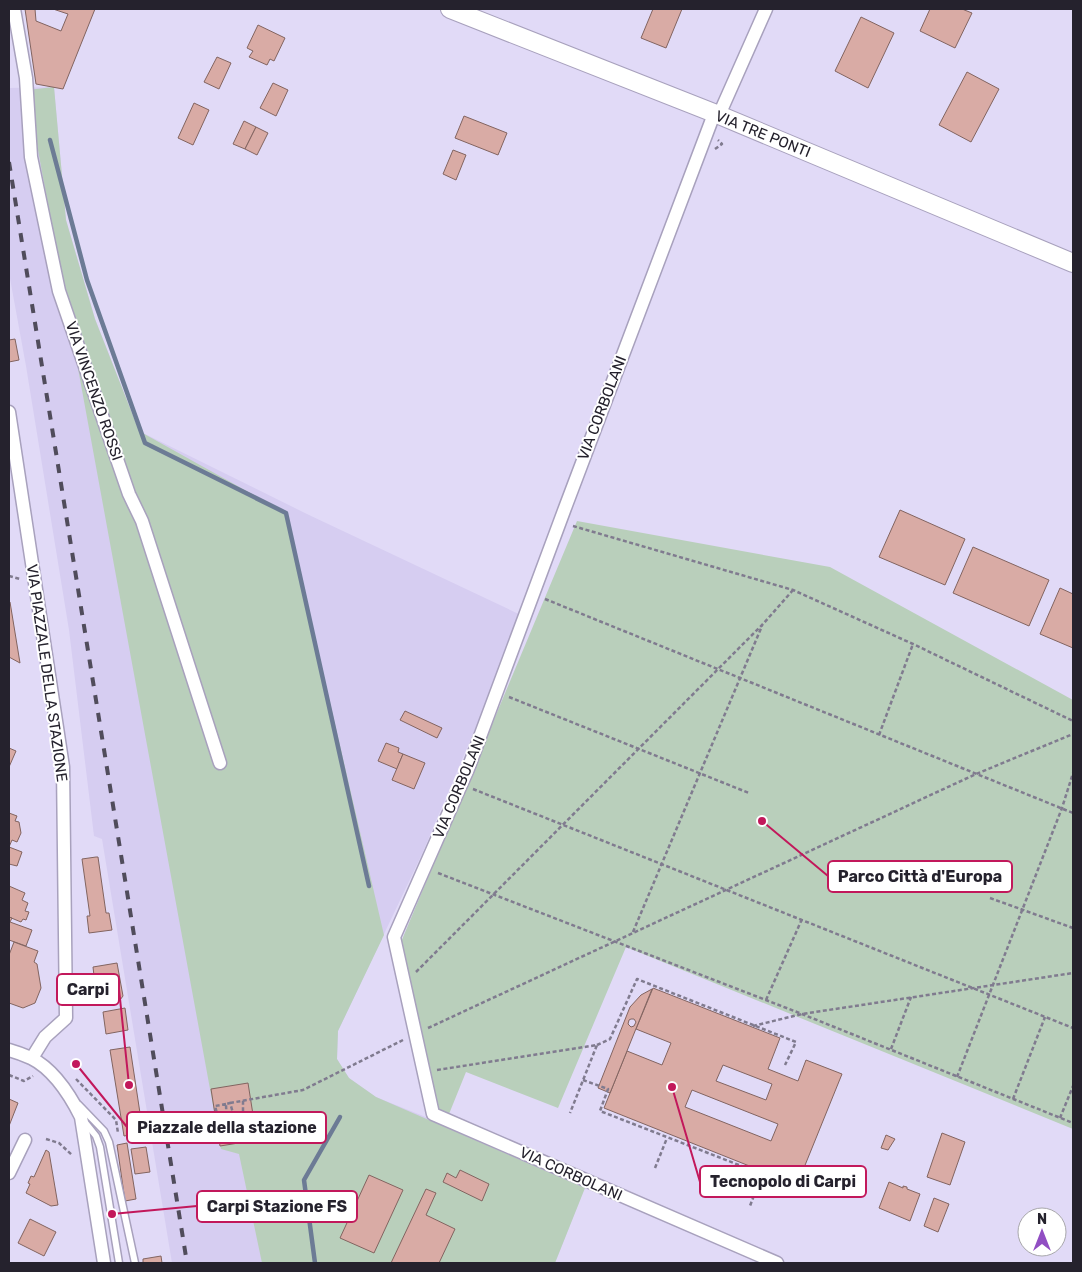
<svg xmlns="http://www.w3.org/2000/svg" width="1082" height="1272" font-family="Rubik,sans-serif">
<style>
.built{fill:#d6cdf1}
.green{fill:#b9cfbb}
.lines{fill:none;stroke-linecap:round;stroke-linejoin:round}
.stream{stroke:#6c7b95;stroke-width:4.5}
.building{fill:#d9aba5;stroke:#826460;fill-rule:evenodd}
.lane-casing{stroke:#a8a1bd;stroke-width:9}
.street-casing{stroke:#a8a1bd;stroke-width:15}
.secondary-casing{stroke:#a8a1bd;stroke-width:20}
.path{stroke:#807b8f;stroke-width:2.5;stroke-dasharray:4 2.5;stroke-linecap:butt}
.lane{stroke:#fff;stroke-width:6}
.street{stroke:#fff;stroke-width:12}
.secondary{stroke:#fff;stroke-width:18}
.rail{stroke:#504c5b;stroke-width:4;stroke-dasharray:9 9;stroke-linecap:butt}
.labels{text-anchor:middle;stroke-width:4;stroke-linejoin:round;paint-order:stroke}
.street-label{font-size:15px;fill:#25222d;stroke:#fff}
.leader{fill:none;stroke:#c2185b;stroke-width:2}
.callout-dot{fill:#c2185b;stroke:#fff;stroke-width:2}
.callout{fill:#fff;stroke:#c2185b;stroke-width:2}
.callout-label{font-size:16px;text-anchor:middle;font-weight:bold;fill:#25222d}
</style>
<rect width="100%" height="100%" fill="#e1daf7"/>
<path class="built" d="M 54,87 L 66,220 L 95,319 L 139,431 L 309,515 L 523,616 L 422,854 L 338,1031 L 337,1059 L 349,1078 L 376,1097 L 587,1182 L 555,1263 L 172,1263 L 102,839 L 94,836 L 69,630 L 26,366 L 9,273 L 9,88 Z"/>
<g class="green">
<path d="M 54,87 L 66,220 L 95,319 L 139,431 L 286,513 L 384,935 L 338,1031 L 337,1059 L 349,1078 L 376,1097 L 585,1188 L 555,1263 L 262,1263 L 239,1154 L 221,1149 L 27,90 Z"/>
<path d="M 577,521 L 830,567 L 1073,700 L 1073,1129 L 626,947 L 558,1108 L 466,1072 L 449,1114 L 435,1108 L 401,942 Z"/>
</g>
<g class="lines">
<g class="stream">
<path d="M 50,140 L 87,280 L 145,443 L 286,513 L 369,886"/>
<path d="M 315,1263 L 304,1180 L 340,1117"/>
</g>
</g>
<g class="building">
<path d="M 25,9 L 35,9 L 36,21 L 61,31 L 68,14 L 53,9 L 95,9 L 63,89 L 36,84 Z"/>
<path d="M 653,9 L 682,9 L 666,48 L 641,38 Z"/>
<path d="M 930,9 L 962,9 L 972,13 L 955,48 L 920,31 Z"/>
<path d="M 861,17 L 894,33 L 868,88 L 835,71 Z"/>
<path d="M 258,25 L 285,38 L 274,61 L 270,59 L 267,65 L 249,57 L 253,51 L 247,48 Z"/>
<path d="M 217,57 L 231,63 L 219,89 L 204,82 Z"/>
<path d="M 967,72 L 999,89 L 971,142 L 939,125 Z"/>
<path d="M 273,83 L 288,90 L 276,116 L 260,108 Z"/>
<path d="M 194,103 L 209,110 L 193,145 L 178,138 Z"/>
<path d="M 464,116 L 507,133 L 498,155 L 455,138 Z"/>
<path d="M 244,121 L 256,127 L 245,149 L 233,144 Z"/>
<path d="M 256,127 L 268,133 L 257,155 L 245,149 Z"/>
<path d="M 453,150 L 466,155 L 456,180 L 443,174 Z"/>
<path d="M 15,339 L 19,360 L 9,362 L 9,340 Z"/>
<path d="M 900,510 L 965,539 L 945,585 L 879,557 Z"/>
<path d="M 973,547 L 1049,580 L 1029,626 L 953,593 Z"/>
<path d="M 1060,588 L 1073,594 L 1073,648 L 1040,634 Z"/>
<path d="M 9,601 L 10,602 L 20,663 L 9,657 Z"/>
<path d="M 405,711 L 442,728 L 437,738 L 400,720 Z"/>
<path d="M 386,743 L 399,748 L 398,752 L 403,754 L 397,769 L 378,761 Z"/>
<path d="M 9,748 L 16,751 L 9,767 Z"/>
<path d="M 403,754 L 425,763 L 414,789 L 392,780 Z"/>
<path d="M 9,813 L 17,816 L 15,821 L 19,822 L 21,833 L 17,842 L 12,840 L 9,847 Z"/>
<path d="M 9,847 L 22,852 L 17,866 L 9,864 Z"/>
<path d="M 96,857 L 98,857 L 106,913 L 109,913 L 112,930 L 89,933 L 87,916 L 90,916 L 82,859 Z"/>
<path d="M 9,886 L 25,893 L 22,900 L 28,903 L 25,911 L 29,912 L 26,920 L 23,919 L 21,922 L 9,917 Z"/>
<path d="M 9,917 L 12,918 L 10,922 L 32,930 L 26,946 L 9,940 Z"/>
<path d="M 14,942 L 38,951 L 34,962 L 37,964 L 41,988 L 35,1003 L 23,1008 L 9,1003 L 9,955 Z"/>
<path d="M 117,963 L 123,996 L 120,1000 L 114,1001 L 111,998 L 111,991 L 96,993 L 93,967 Z"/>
<path d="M 653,988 L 780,1038 L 768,1069 L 798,1081 L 806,1060 L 842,1074 L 797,1185 L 604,1108 L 627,1051 L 662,1065 L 671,1043 L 636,1029 ZM 723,1065 L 772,1084 L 766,1100 L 716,1081 ZM 692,1090 L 778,1124 L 771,1141 L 685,1107 Z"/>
<path d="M 652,989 L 610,1093 L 598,1088 L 630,1007 L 641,995 ZM 631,1019 L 634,1019 L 636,1022 L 634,1026 L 631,1027 L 628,1024 L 629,1020 Z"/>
<path d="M 125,1008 L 128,1030 L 106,1034 L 103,1012 Z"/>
<path d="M 130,1047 L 143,1133 L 124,1136 L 110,1050 Z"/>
<path d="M 248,1083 L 257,1140 L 220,1146 L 211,1089 Z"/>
<path d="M 9,1099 L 18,1103 L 9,1126 Z"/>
<path d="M 942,1133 L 965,1142 L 950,1185 L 927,1177 Z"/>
<path d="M 886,1135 L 895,1139 L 888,1150 L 881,1148 Z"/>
<path d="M 127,1143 L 136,1199 L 125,1201 L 117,1145 Z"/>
<path d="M 146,1147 L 150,1172 L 135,1174 L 131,1149 Z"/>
<path d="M 46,1150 L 49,1152 L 58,1205 L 51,1206 L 26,1193 L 30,1184 L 28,1183 L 31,1176 L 34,1177 Z"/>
<path d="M 460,1170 L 489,1184 L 482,1201 L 443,1182 L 447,1173 L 456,1178 Z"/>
<path d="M 369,1175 L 403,1190 L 374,1253 L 340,1238 Z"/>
<path d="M 889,1182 L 903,1188 L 903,1186 L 907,1187 L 907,1189 L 920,1194 L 910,1221 L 879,1208 Z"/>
<path d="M 426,1189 L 436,1193 L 426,1215 L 455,1229 L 439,1263 L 391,1263 Z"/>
<path d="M 934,1198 L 949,1204 L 938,1232 L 924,1226 Z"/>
<path d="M 30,1219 L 56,1232 L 44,1256 L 18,1243 Z"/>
<path d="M 161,1256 L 162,1263 L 143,1263 L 143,1259 Z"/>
</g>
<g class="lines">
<g class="lane-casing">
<g id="lane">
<path d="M 79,1105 L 104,1131 L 109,1142 L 135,1263"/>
<path d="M 84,1121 L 96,1136 L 100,1147 L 119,1263"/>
</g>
</g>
<g class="street-casing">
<g id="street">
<path d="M 14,9 L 26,78 L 31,157 L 59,291 L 129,494 L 142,521 L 220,763"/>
<path d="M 714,114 L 565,508 L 468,769 L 394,937 L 433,1114 L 777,1263"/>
<path d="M 719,115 L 766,9"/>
<path d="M 9,412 L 63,767 L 66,1018 L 45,1037 L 32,1058"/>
<path d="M 9,1050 C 16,1052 24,1055 31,1058 C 53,1069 70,1095 81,1117 L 104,1263"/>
<path d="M 9,1173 L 25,1140"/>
</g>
</g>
<g class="secondary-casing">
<path id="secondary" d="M 450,9 L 719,115 L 1073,263"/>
</g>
<g class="path">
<path d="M 715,149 L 722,144 L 718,140"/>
<path d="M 573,526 L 793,590 L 913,644 L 1073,721"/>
<path d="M 9,576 L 20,579"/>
<path d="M 545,599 L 1073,813"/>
<path d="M 509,697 L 749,793"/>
<path d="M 879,735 L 913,644"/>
<path d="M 473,789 L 1073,1028"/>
<path d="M 438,873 L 802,1014 L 1073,1123"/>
<path d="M 990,898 L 1073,928"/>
<path d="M 633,932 L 762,626"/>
<path d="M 416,972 L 763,624 L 793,590"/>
<path d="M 766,1000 L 802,919"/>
<path d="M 753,1026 L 802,1014 L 1073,973"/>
<path d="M 428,1028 L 976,774 L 1073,734"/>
<path d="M 597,1045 L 610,1039 L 637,979 L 796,1042 L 785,1065"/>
<path d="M 891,1049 L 911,997"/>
<path d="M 437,1070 L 597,1045 L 570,1113"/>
<path d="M 9,1075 L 24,1081 L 33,1076"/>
<path d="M 957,1077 L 1062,808 L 1073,773"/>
<path d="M 76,1079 L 116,1120 L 118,1133"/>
<path d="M 583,1080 L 608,1089 L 600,1111 L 762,1174 L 750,1206"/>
<path d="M 1013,1099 L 1045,1017"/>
<path d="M 230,1103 L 303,1090 L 403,1040"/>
<path d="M 226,1104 L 215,1106 L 222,1132 L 227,1131 L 226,1104 L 230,1103 L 238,1129 L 243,1128 L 243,1100"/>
<path d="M 1060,1118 L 1073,1086"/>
<path d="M 46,1139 L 59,1143 L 72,1155"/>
<path d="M 655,1168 L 667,1138"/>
</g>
<use href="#lane" class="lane"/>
<use href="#street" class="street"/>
<use href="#secondary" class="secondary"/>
<path class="rail" d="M 9,162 L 187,1263"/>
</g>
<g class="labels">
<g class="street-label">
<text transform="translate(763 134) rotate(22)" y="5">VIA TRE PONTI</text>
<text transform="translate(94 391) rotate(71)" y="5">VIA VINCENZO ROSSI</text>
<text transform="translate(602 408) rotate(-69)" y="5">VIA CORBOLANI</text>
<text transform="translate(47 673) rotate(82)" y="5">VIA PIAZZALE DELLA STAZIONE</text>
<text transform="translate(459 787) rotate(-67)" y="5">VIA CORBOLANI</text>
<text transform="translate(571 1174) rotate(24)" y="5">VIA CORBOLANI</text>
</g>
</g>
<path class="leader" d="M762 821L828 876M129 1085L119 989M76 1064L127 1127M672 1087L700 1182M112 1214L197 1206"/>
<g class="callout-dot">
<circle cx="762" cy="821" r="5"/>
<circle cx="129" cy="1085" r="5"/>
<circle cx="76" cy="1064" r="5"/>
<circle cx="672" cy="1087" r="5"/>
<circle cx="112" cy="1214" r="5"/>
</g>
<g class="callout">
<rect x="828" y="861" width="184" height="31" rx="5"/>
<rect x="57" y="974" width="62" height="31" rx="5"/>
<rect x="127" y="1112" width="199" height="31" rx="5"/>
<rect x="700" y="1166" width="166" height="31" rx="5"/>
<rect x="197" y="1191" width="160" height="31" rx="5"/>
</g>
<g class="callout-label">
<text x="920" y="882">Parco Città d'Europa</text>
<text x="88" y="995">Carpi</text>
<text x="227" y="1133">Piazzale della stazione</text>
<text x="783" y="1187">Tecnopolo di Carpi</text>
<text x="277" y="1212">Carpi Stazione FS</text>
</g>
<rect width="1082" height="1272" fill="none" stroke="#25222d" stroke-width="20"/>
<g transform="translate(1042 1232)"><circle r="24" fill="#ffffff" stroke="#a8a7ab"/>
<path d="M0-4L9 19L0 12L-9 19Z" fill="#914ec3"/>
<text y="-8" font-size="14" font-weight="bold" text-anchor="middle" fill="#25222d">N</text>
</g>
</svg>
